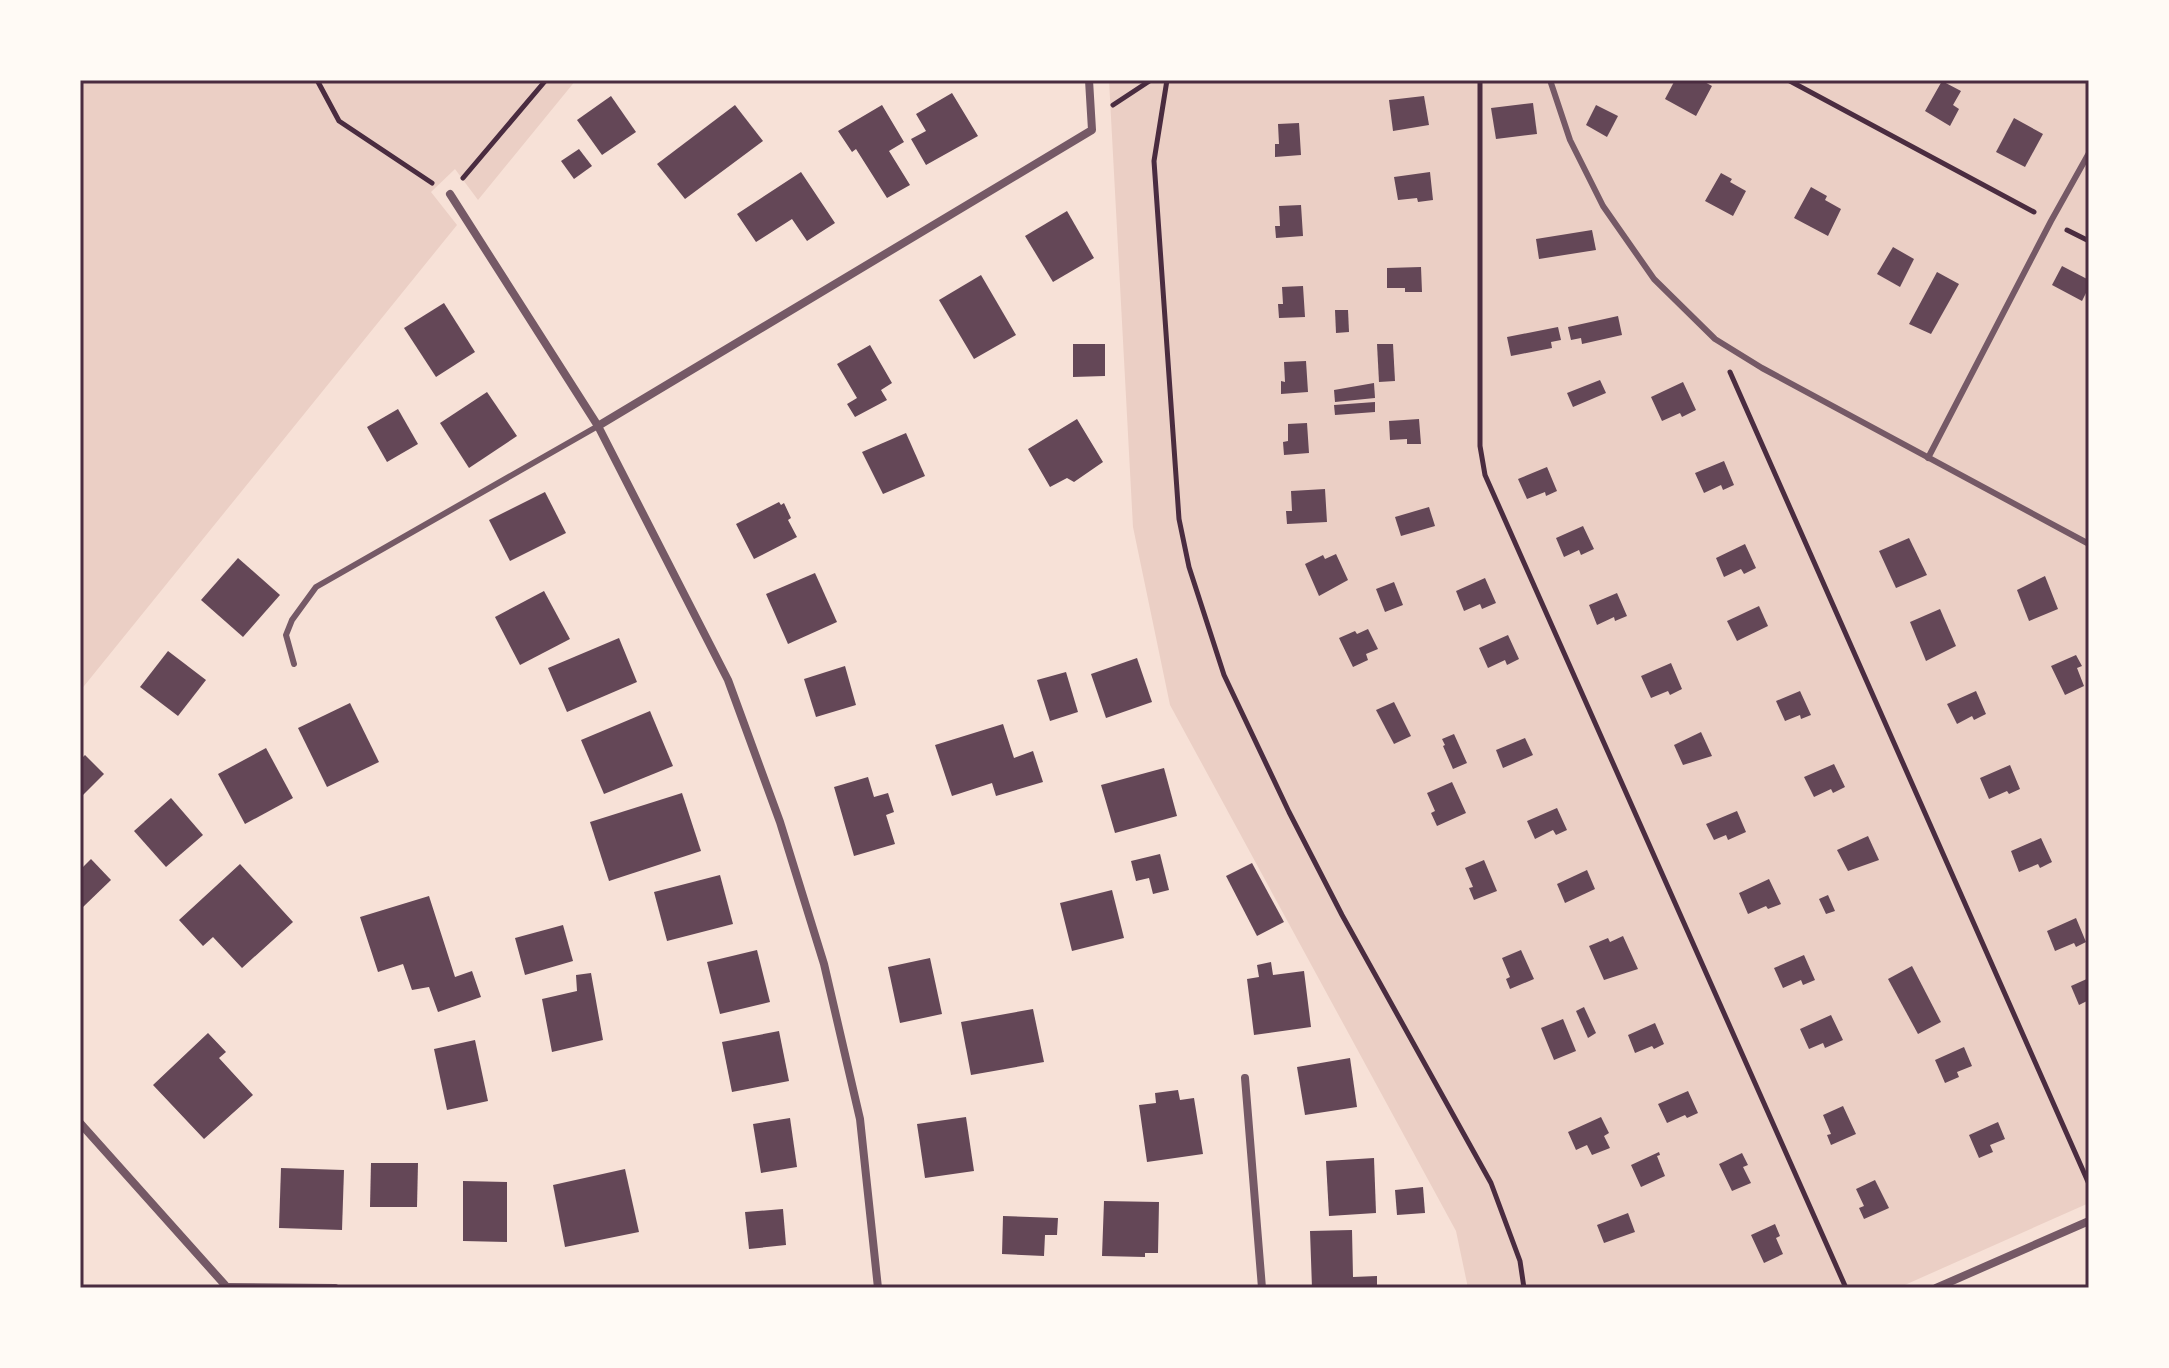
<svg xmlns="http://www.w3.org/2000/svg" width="2169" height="1368" font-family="Bitter,serif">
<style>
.green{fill:#ebcfc5}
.building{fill:#644757}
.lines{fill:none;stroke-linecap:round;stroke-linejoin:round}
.path{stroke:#4a2c40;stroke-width:5}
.service{stroke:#755966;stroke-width:6}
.minor{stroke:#755966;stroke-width:8}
.neatline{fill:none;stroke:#4a2c40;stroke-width:3}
</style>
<rect width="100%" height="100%" fill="#f7e1d7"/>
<g class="green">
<path d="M 80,80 L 576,80 L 478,200 L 455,169 L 431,192 L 457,225 L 80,691 Z"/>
<path d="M 1109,80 L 2089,80 L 2089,1203 L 1898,1288 L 1468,1288 L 1456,1231 L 1170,705 L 1133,527 Z"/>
</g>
<g class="building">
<path d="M 1675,80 L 1701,80 L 1712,86 L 1696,116 L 1665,99 Z"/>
<path d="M 1942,81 L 1961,91 L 1953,105 L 1959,109 L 1950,126 L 1925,111 Z"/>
<path d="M 952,93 L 978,136 L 926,165 L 911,139 L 926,131 L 916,114 Z"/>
<path d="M 611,96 L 636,132 L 602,155 L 577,120 Z"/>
<path d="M 1424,96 L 1429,125 L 1393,131 L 1389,100 Z"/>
<path d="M 1533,103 L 1537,134 L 1496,139 L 1491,108 Z"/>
<path d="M 735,105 L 763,141 L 685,199 L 657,164 Z"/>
<path d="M 882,105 L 904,142 L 889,151 L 910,185 L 887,198 L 856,149 L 852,152 L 838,131 Z"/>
<path d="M 1596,105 L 1618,116 L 1607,137 L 1586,125 Z"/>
<path d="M 2014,118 L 2043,134 L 2025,167 L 1996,152 Z"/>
<path d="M 1299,123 L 1301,155 L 1275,157 L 1275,144 L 1279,144 L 1278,124 Z"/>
<path d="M 579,149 L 592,166 L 574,179 L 561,161 Z"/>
<path d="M 801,172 L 835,223 L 807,241 L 792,219 L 756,242 L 737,214 Z"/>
<path d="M 1430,172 L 1433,200 L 1418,202 L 1417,198 L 1398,200 L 1394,177 Z"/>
<path d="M 1721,173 L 1732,179 L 1730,182 L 1746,191 L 1733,216 L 1705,201 Z"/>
<path d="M 1811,187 L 1827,196 L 1825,200 L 1841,209 L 1828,236 L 1794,218 Z"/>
<path d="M 1301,205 L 1303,236 L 1276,238 L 1275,226 L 1280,226 L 1279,206 Z"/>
<path d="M 1067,211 L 1094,258 L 1053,282 L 1025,236 Z"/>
<path d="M 1592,230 L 1596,250 L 1539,259 L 1536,239 Z"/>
<path d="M 1893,247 L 1914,259 L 1900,287 L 1877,274 Z"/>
<path d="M 2062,266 L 2089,280 L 2089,287 L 2082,301 L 2052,285 Z"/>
<path d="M 1421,267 L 1422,292 L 1405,292 L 1405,288 L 1387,288 L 1387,268 Z"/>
<path d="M 1937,272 L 1959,284 L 1931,334 L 1909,324 Z"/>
<path d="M 981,275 L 1016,335 L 974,359 L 939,300 Z"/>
<path d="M 1303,286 L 1305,317 L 1279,318 L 1278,304 L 1283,304 L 1282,287 Z"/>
<path d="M 444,303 L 475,352 L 436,377 L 404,328 Z"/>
<path d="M 1335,310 L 1348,310 L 1349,332 L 1336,333 Z"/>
<path d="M 1618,316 L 1622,335 L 1582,344 L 1581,338 L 1571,340 L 1568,327 Z"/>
<path d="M 1558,327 L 1561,340 L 1551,342 L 1552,348 L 1511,356 L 1507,337 Z"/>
<path d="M 1073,344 L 1105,344 L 1105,376 L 1073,377 Z"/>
<path d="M 1377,344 L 1393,344 L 1395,381 L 1379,382 Z"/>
<path d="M 870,345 L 892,383 L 881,390 L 887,400 L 855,417 L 847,404 L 857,398 L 837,364 Z"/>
<path d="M 1306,361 L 1308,392 L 1281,394 L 1281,381 L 1285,382 L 1284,362 Z"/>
<path d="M 1600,380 L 1606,393 L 1573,407 L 1567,393 Z"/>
<path d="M 1683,382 L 1696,410 L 1682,417 L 1680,413 L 1662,421 L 1651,397 Z"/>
<path d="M 1374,383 L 1375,398 L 1335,402 L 1334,390 Z"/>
<path d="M 487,392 L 517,436 L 469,468 L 440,423 Z"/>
<path d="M 1375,402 L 1375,412 L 1335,415 L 1334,405 Z"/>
<path d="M 398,409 L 418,444 L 387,462 L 367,427 Z"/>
<path d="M 1077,419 L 1103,462 L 1074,482 L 1067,478 L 1050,487 L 1028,449 Z"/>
<path d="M 1419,419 L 1421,444 L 1407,444 L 1407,439 L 1390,440 L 1389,421 Z"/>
<path d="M 1307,423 L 1309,453 L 1284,455 L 1283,442 L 1288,441 L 1288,424 Z"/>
<path d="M 906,433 L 925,476 L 883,494 L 862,452 Z"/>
<path d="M 1724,461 L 1734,485 L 1723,490 L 1721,485 L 1704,493 L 1695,473 Z"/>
<path d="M 1547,467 L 1557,491 L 1546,496 L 1545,492 L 1527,499 L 1518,479 Z"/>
<path d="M 1325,489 L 1327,522 L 1287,524 L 1286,511 L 1292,511 L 1291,491 Z"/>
<path d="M 545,492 L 566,533 L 510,561 L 489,520 Z"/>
<path d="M 779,502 L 781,505 L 784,503 L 791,518 L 788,520 L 797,537 L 754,559 L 736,524 Z"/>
<path d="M 1429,507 L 1435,526 L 1401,536 L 1395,517 Z"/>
<path d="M 1583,526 L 1594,549 L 1581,555 L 1579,550 L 1564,557 L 1556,538 Z"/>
<path d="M 1909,538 L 1927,575 L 1896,588 L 1879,551 Z"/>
<path d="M 1745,544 L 1756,568 L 1744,574 L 1741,569 L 1724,577 L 1716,558 Z"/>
<path d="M 1336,554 L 1348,580 L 1319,596 L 1305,564 L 1323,555 L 1325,559 Z"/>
<path d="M 238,558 L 280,595 L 243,637 L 201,600 Z"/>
<path d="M 815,573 L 837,622 L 788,644 L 766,594 Z"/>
<path d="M 2045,576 L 2058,609 L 2029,621 L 2017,590 Z"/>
<path d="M 1485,578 L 1496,603 L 1482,609 L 1480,604 L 1464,611 L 1456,591 Z"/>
<path d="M 1394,582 L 1403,605 L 1385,612 L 1376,589 Z"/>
<path d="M 544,591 L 570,639 L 520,665 L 495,617 Z"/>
<path d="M 1617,593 L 1627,616 L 1615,621 L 1614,617 L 1597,625 L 1589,605 Z"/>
<path d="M 1759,606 L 1768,626 L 1737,641 L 1727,621 Z"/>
<path d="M 1940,609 L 1956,646 L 1926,661 L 1910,622 Z"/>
<path d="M 1368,629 L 1378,649 L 1366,654 L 1368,660 L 1353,667 L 1339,638 L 1355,631 L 1357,634 Z"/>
<path d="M 1508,635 L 1519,659 L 1507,665 L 1505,660 L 1488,668 L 1479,648 Z"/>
<path d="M 619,638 L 637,682 L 567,712 L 548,668 Z"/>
<path d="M 168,651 L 206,680 L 178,716 L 140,687 Z"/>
<path d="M 2076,655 L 2082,666 L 2077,668 L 2084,686 L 2065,695 L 2051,666 Z"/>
<path d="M 1137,658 L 1152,702 L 1106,718 L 1091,674 Z"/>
<path d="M 1671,663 L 1682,689 L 1670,695 L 1668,691 L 1651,698 L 1641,676 Z"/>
<path d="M 845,666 L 856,705 L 816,717 L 804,679 Z"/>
<path d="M 1066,672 L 1078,712 L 1050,721 L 1037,680 Z"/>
<path d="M 1800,691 L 1811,715 L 1801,719 L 1800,715 L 1785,721 L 1776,701 Z"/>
<path d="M 1976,691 L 1986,714 L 1974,720 L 1972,716 L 1957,724 L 1947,704 Z"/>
<path d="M 1394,702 L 1411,736 L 1394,744 L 1376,710 Z"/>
<path d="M 350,703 L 379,762 L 327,787 L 298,728 Z"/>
<path d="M 650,711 L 673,766 L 604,794 L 581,740 Z"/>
<path d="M 1003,724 L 1014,758 L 1033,751 L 1043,782 L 996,796 L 992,783 L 952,796 L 935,745 Z"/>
<path d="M 1701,732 L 1712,756 L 1683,765 L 1674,745 Z"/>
<path d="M 1454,734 L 1467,763 L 1453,769 L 1443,746 L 1445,745 L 1442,739 Z"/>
<path d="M 1525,738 L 1533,755 L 1503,768 L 1496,750 Z"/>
<path d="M 266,748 L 293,798 L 245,824 L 218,774 Z"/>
<path d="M 85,755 L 104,774 L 80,798 L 80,760 Z"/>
<path d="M 1834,764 L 1845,787 L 1833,793 L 1831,789 L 1814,797 L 1804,777 Z"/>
<path d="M 2010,765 L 2020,789 L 2009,794 L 2007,791 L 1989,799 L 1980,778 Z"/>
<path d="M 1164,768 L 1177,816 L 1115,833 L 1101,785 Z"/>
<path d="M 868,777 L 874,797 L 888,793 L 894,812 L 886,815 L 895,844 L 854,856 L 834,787 Z"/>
<path d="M 1452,782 L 1466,813 L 1437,826 L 1431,813 L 1435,811 L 1427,793 Z"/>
<path d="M 682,793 L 701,851 L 609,881 L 590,822 Z"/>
<path d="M 171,798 L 203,835 L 166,867 L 134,831 Z"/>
<path d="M 1557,808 L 1567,830 L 1556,835 L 1553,830 L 1535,839 L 1527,821 Z"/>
<path d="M 1737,811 L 1746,832 L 1728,840 L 1726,835 L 1714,840 L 1706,824 Z"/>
<path d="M 1868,836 L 1879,860 L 1848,871 L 1837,850 Z"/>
<path d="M 2041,838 L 2052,862 L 2040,868 L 2038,864 L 2019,872 L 2011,851 Z"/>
<path d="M 1160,854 L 1169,890 L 1153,894 L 1149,878 L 1136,881 L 1131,861 Z"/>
<path d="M 91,859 L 111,880 L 83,907 L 80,904 L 80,870 Z"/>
<path d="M 1484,860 L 1497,891 L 1474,900 L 1469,888 L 1473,887 L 1465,868 Z"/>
<path d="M 1252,863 L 1284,922 L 1257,936 L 1226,876 Z"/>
<path d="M 240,864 L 293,922 L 242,968 L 213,937 L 203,946 L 179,920 Z"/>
<path d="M 1587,870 L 1595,889 L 1565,903 L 1557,884 Z"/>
<path d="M 720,875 L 733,924 L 667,941 L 654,892 Z"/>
<path d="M 1769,879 L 1781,904 L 1768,909 L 1766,906 L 1748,914 L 1739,893 Z"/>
<path d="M 1112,890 L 1124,938 L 1072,951 L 1060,903 Z"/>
<path d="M 1828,895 L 1835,911 L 1826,914 L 1819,899 Z"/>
<path d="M 429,896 L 455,977 L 472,971 L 481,997 L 438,1012 L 429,987 L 412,990 L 403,964 L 378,972 L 360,917 Z"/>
<path d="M 2076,918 L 2086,942 L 2076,947 L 2074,943 L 2055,951 L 2047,931 Z"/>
<path d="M 563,925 L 573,961 L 525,975 L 515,938 Z"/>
<path d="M 1623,936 L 1638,969 L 1604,980 L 1589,946 L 1608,938 L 1610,942 Z"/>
<path d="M 757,950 L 770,1002 L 720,1014 L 707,962 Z"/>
<path d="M 1521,950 L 1534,979 L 1510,989 L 1506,979 L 1510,977 L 1502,958 Z"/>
<path d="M 1804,955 L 1815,980 L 1803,985 L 1801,980 L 1783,988 L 1774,968 Z"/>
<path d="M 930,958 L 942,1014 L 900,1023 L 888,967 Z"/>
<path d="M 1271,962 L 1273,975 L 1304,971 L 1311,1027 L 1254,1035 L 1247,979 L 1259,977 L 1257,965 Z"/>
<path d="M 1912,966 L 1941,1022 L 1918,1034 L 1888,979 Z"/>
<path d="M 591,973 L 603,1040 L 552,1052 L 542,999 L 577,991 L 576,975 Z"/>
<path d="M 2089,978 L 2089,1000 L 2079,1005 L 2071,986 Z"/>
<path d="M 1584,1007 L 1596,1033 L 1588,1038 L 1576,1011 Z"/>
<path d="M 1033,1009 L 1044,1062 L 971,1075 L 961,1022 Z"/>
<path d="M 1831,1015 L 1843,1040 L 1825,1048 L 1823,1043 L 1809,1049 L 1800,1029 Z"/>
<path d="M 1563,1019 L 1576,1051 L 1554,1060 L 1541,1028 Z"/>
<path d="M 1655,1023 L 1664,1044 L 1654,1049 L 1652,1046 L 1635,1053 L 1628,1035 Z"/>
<path d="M 779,1031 L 789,1081 L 732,1092 L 722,1042 Z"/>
<path d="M 208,1033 L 226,1052 L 219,1058 L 253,1095 L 204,1139 L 153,1085 Z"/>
<path d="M 475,1040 L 488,1101 L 447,1110 L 434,1049 Z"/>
<path d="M 1964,1047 L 1972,1066 L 1957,1072 L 1959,1077 L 1945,1083 L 1935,1060 Z"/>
<path d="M 1350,1058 L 1357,1107 L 1305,1115 L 1297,1067 Z"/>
<path d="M 1178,1090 L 1180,1100 L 1194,1098 L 1203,1154 L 1147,1162 L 1139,1105 L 1156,1103 L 1155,1093 Z"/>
<path d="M 1688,1091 L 1698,1113 L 1687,1118 L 1685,1115 L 1667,1123 L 1658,1104 Z"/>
<path d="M 1843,1106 L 1856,1134 L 1831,1145 L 1827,1135 L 1831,1134 L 1823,1115 Z"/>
<path d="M 966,1117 L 974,1171 L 925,1178 L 917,1124 Z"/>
<path d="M 1601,1117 L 1609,1133 L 1604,1136 L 1610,1148 L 1592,1155 L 1587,1145 L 1576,1150 L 1568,1132 Z"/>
<path d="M 790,1118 L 797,1167 L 761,1173 L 753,1124 Z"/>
<path d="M 1998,1122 L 2005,1139 L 1990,1145 L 1993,1152 L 1979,1158 L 1969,1135 Z"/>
<path d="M 1659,1152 L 1660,1155 L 1657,1156 L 1665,1176 L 1641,1187 L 1631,1165 Z"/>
<path d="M 1742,1153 L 1748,1165 L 1743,1167 L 1751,1183 L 1732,1191 L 1719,1164 Z"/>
<path d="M 1374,1158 L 1376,1213 L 1329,1216 L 1326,1161 Z"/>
<path d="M 371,1163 L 418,1163 L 417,1207 L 370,1207 Z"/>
<path d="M 281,1168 L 344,1170 L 342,1230 L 279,1228 Z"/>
<path d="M 625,1169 L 639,1232 L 565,1247 L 553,1185 Z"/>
<path d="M 1875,1180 L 1889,1208 L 1864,1219 L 1859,1208 L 1864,1206 L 1856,1189 Z"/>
<path d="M 463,1181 L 507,1182 L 507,1242 L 463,1241 Z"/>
<path d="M 1423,1187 L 1425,1213 L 1397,1215 L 1395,1190 Z"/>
<path d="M 1104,1201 L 1159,1202 L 1158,1253 L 1145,1253 L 1145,1257 L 1102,1256 Z"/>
<path d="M 783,1209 L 786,1245 L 749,1249 L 745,1212 Z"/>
<path d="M 1628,1213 L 1635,1232 L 1604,1243 L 1597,1225 Z"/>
<path d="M 1003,1216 L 1058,1218 L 1057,1235 L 1045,1235 L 1044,1256 L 1002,1254 Z"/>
<path d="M 1775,1224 L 1780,1236 L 1776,1238 L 1783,1254 L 1764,1263 L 1751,1235 Z"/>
<path d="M 1352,1230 L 1353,1277 L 1377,1276 L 1377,1288 L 1312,1288 L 1310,1231 Z"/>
</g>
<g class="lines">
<g class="path">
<path d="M 317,80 L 339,121 L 432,183"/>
<path d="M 1167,80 L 1154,161 L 1179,519 L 1189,567 L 1224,675 L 1289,812 L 1342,915 L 1491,1183 L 1520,1261 L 1524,1288"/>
<path d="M 1480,80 L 1480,446 L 1485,475 L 1846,1288"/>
<path d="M 1788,80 L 2034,212"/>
<path d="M 1113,105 L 1151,80"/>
<path d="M 463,178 L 546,80"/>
<path d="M 2067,230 L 2089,241"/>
<path d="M 1730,372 L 2089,1184"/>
</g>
<g class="service">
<path d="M 1550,80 L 1570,140 L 1603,206 L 1654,279 L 1715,339 L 1762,368 L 2089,544"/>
<path d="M 1928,458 L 2051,221 L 2089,153"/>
<path d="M 294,664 L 286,635 L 292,620 L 316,587 L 598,426"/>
</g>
<g class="minor">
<path d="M 450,194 L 598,426 L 728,680 L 780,822 L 824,964 L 860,1119 L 878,1288"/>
<path d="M 598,426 L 1092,130 L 1089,80"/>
<path d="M 1245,1078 L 1262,1288"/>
<path d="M 80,1123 L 225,1285"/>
<path d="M 224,1287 L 335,1288"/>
<path d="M 1936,1288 L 2089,1221"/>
</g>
</g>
<rect width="2169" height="1368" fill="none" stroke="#fffaf5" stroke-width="164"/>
<rect x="82" y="82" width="2005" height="1204" class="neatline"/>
</svg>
